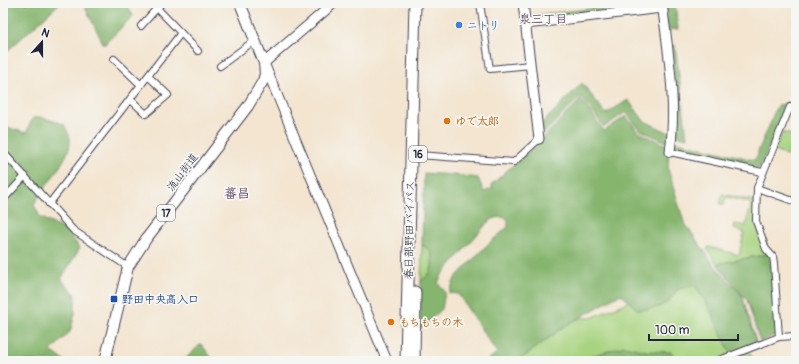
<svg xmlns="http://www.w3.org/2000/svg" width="799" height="364" font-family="Pangolin,'Klee One',sans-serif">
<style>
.green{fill:#a8d37f;stroke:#657a5d}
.forest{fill:#86b56e;stroke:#546c54}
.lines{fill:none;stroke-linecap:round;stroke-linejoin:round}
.street-casing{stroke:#413f51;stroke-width:8}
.secondary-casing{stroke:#413f51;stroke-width:11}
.primary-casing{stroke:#413f51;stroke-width:12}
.highway-casing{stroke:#413f51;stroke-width:13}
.street{stroke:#fff;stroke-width:6}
.secondary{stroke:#fff;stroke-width:9}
.primary{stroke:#fff;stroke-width:10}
.highway{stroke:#fff;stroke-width:11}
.shop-dot{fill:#3f7fe0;stroke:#f6f6f2;stroke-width:1.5}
.food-dot{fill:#e8710a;stroke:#f6f6f2;stroke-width:1.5}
.transit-dot{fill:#1a4fb4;stroke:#f6f6f2;stroke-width:1.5}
.labels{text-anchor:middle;stroke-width:3.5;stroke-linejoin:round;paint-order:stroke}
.shield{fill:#f6f6f2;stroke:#626272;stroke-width:1}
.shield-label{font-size:10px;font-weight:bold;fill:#22223b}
.shop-label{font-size:11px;font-weight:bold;fill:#366cbe;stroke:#f6f6f2;text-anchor:start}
.food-label{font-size:11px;font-weight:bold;fill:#c56008;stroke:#f6f6f2;text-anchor:start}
.street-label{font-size:11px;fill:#22223b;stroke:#f6f6f2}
.transit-label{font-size:11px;font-weight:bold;fill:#164399;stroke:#f6f6f2;text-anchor:start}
.neighbourhood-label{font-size:12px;font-weight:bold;fill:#68526f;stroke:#f6f6f2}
.quarter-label{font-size:13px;font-weight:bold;fill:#68526f;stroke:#f6f6f2}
</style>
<rect width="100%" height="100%" fill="#f6f6f2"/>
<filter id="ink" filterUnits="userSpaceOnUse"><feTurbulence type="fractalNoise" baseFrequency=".025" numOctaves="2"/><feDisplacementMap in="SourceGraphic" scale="8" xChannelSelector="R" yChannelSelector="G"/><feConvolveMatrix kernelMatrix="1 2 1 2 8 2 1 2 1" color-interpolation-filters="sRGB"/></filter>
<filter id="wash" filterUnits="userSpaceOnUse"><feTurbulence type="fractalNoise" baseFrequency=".012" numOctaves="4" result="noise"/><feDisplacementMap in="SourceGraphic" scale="16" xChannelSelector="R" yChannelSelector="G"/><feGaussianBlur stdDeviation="0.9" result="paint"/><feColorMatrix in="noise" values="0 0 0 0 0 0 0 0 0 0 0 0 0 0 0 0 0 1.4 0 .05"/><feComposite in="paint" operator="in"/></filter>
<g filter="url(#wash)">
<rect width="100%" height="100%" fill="#f3e5d0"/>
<g class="green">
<path d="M 783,131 L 784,133 L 793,135 L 794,132 L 796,133 L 796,145 L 791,157 L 774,151 Z"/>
<path d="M 722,194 L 755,201 L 755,221 L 768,254 L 717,264 L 707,249 L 709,247 L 739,255 L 744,232 L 734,229 L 735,224 L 746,226 L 751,203 L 726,197 L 724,205 L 720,204 Z"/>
<path d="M 422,245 L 431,251 C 433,265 434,272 421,281 Z"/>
<path d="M 699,271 L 742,295 L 756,342 L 714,361 L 493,361 L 575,318 L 591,318 Z"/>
<path d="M 749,352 L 755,361 L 725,361 Z"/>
</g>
<g class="forest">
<path d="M 3,3 L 60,3 L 4,54 Z"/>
<path d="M 83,3 L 126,3 L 133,16 L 104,45 Z"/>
<path d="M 635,3 L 656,3 L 654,5 L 534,21 L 529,16 Z"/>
<path d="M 665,3 L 675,3 L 678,29 L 668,30 Z"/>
<path d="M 675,45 L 687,138 L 676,135 L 677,107 L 670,46 Z"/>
<path d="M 582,83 L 606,114 L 628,100 L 644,121 L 670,133 L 667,142 L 640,130 L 626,112 L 604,127 L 581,96 L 544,133 L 542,132 L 541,124 Z"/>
<path d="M 581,99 L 604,131 L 626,116 L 638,132 L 669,146 L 668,169 L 684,222 L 714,265 L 742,295 L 756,343 L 731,354 L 706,302 L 695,285 L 677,290 C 666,308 658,308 638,310 L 621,294 L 562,328 L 518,361 L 486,361 L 497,353 L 458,294 L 449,293 L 455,278 L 487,245 L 508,227 L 508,219 C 501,216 495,217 488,222 L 442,275 L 438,283 L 445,292 L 442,309 L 420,329 L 421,281 C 434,272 433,266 431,251 L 422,245 L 424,173 L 454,175 L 478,178 L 484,192 L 493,188 L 491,185 L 539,142 Z"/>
<path d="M 794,102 L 796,103 L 796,107 L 789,103 L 760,167 L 757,169 L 676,151 L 674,149 L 675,143 L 677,142 L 754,160 L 758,155 L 758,151 L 771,122 L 775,109 L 779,108 L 778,105 Z"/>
<path d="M 40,117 L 64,124 C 66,129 71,137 70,142 C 70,160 41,189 34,205 L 40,217 L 68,232 L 80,248 L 61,279 L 75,294 L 75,314 L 70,332 L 51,351 L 65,361 L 3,361 L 3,126 L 26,133 L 33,118 Z"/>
<path d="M 768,254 L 770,257 L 778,334 L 760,342 L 747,300 L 717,264 Z"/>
<path d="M 201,344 L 214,361 L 183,361 Z"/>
<path d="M 625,346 L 647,351 L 671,352 L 680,361 L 583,361 L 591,356 Z"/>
</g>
</g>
<g filter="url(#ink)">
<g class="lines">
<g class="street-casing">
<g id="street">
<path d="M 480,3 L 490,69 L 531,65"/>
<path d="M 141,26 L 157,8"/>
<path d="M 181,33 L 198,51"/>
<path d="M 114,59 L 141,85"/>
<path d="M 220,66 L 255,40"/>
<path d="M 130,99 L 146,114 L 168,95 L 148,76"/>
<path d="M 3,152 L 73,230 L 128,267"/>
<path d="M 670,152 L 762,172"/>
<path d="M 418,155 L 514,162 L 539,139"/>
<path d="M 757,188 L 796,202"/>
<path d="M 3,200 L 25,176"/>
<path d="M 49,204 L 181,33 L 157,8 L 162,3"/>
<path d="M 779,337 L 774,263 L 773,257 L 766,249 L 756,221 L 757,188 L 790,107 L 796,111"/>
<path d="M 717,361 L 779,337 L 796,336"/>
</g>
</g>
<g class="secondary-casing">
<g id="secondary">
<path d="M 334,3 L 264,63 L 387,361"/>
<path d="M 523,3 L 539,139"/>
<path d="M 662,3 C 668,52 677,102 670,152"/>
<path d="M 526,24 L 662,8"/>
</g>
</g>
<g class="primary-casing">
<path id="primary" d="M 105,361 L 128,267 L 146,239 L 248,106 L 263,81 L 265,74 L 264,63 L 240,3"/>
</g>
<g class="highway-casing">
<g id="highway">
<path d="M 406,361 L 415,3"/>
<path d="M 414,361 L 415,292"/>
</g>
</g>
<use href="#street" class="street"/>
<use href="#secondary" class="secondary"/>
<use href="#primary" class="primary"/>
<use href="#highway" class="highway"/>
</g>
</g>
<circle class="shop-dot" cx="459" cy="25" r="4"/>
<g class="food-dot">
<circle cx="447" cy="121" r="4"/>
<circle cx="391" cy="322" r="4"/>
</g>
<rect class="transit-dot" x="110" y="295" width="8" height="8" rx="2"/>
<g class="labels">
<g class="shield">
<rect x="409" y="146" width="18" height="16" rx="3"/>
<rect x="157" y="205" width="18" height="16" rx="3"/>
</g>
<g class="shield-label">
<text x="418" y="158">16</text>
<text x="166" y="217">17</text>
</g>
<g class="shop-label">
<text x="467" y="29">ニトリ</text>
</g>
<g class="food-label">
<text x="455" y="125">ゆで太郎</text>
<text x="399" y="326">もちもちの木</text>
</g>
<g class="street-label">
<text transform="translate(182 172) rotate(-53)" y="4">流山街道</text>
<text transform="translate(409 230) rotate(-89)" y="4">春日部野田バイパス</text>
</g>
<g class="transit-label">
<text x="122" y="303">野田中央高入口</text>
</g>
<g class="neighbourhood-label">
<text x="543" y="23">泉三丁目</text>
</g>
<g class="quarter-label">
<text x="237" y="198">蕃昌</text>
</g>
</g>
<rect width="799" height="364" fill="none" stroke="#f6f6f2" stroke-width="16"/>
<g transform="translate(42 42) rotate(21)" stroke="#f6f6f2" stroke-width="3" paint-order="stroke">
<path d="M0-3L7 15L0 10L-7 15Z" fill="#22223b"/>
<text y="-6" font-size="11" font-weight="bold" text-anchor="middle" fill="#22223b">N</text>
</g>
<path d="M649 334v6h89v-6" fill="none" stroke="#22223b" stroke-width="2"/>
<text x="655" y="334" font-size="12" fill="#22223b" stroke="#f6f6f2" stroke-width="3" paint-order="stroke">100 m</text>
</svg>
